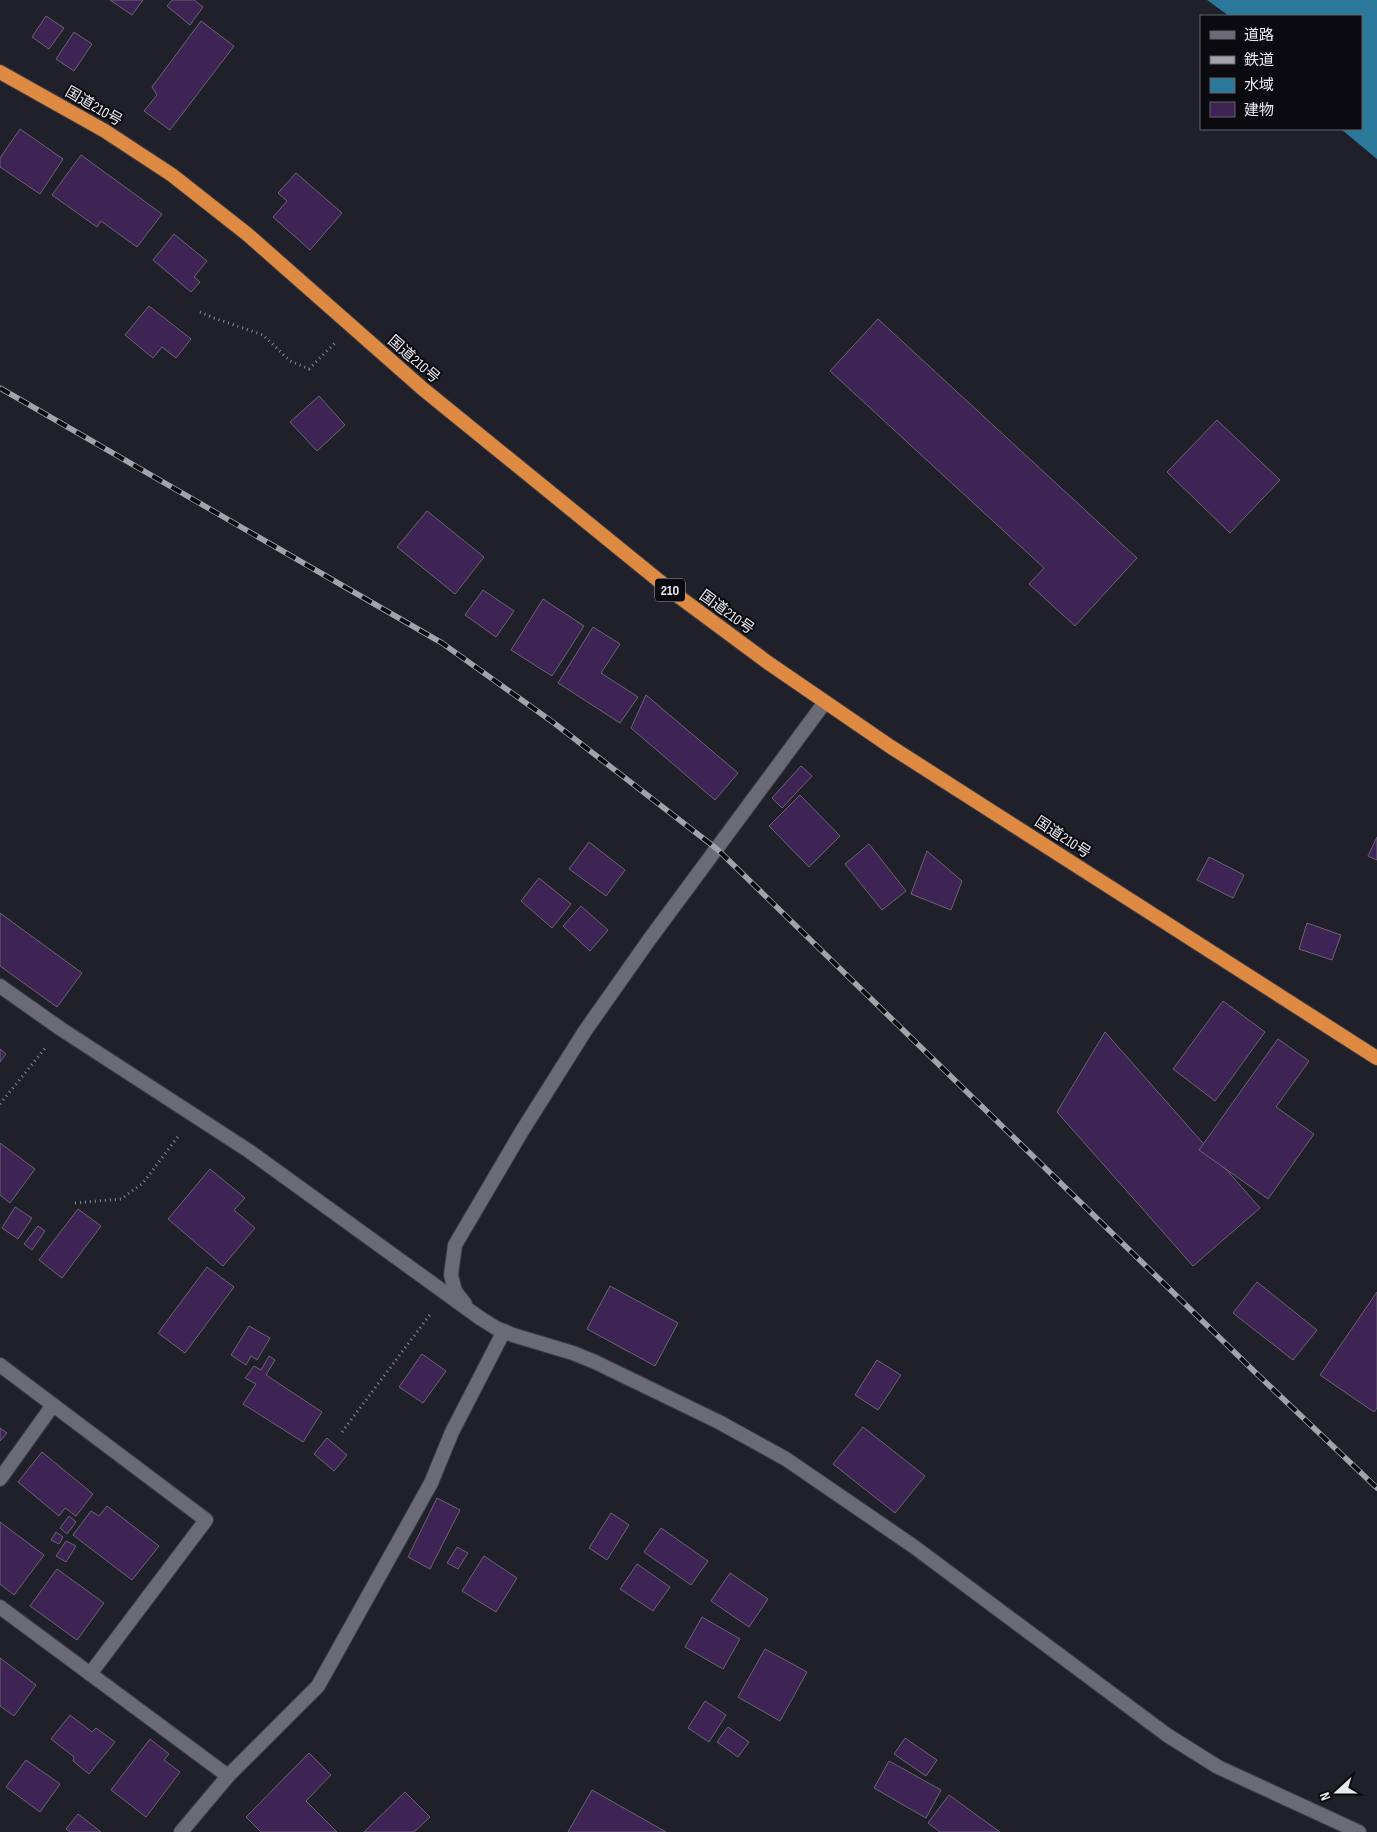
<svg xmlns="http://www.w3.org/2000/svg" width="1377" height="1832" font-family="'Sofia Sans Condensed','Noto Sans JP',sans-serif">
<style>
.water{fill:#2a799b}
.building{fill:#3e2355;stroke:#6a6571}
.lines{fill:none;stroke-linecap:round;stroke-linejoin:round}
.minor-casing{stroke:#3b3b44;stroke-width:16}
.trunk-casing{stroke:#3b3b44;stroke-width:16}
.path{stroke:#8a8a92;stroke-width:3;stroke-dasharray:1 4;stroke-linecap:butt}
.minor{stroke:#6b6b77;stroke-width:14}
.trunk{stroke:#de8a43;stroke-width:14}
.rail-casing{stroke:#a3a3ab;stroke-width:5.5}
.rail{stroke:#0a0a0f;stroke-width:4;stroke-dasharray:11;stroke-linecap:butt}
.labels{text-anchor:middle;stroke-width:4;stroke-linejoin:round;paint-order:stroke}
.shield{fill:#0a0a0f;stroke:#a6a6ac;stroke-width:1}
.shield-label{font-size:14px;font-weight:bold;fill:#e9e9f0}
.street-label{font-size:15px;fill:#e9e9f0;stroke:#0a0a0f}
</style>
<rect width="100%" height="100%" fill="#20202a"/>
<path class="water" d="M 1207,0 L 1377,0 L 1377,159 L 1341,129 L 1361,129 L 1361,16 L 1229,16 Z"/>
<g class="building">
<path d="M 110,0 L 143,0 L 132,15 Z"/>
<path d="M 172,0 L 194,0 L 203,7 L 190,25 L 167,6 Z"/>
<path d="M 46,16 L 64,28 L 49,49 L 32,37 Z"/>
<path d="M 201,21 L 234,46 L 170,130 L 144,111 L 157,95 L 152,87 Z"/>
<path d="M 74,32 L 92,44 L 74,71 L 56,59 Z"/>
<path d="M 20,129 L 63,159 L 40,194 L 0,167 L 0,158 Z"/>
<path d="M 81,155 L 162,214 L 137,247 L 101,221 L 97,227 L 52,195 Z"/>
<path d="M 296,173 L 342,213 L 310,250 L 273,217 L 287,201 L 278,193 Z"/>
<path d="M 174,234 L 207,261 L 194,277 L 200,282 L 191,292 L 153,260 Z"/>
<path d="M 149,306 L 191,339 L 176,358 L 162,347 L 153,358 L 125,335 Z"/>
<path d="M 878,319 L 1137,558 L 1075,626 L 1029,584 L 1044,568 L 830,371 Z"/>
<path d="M 319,396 L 345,425 L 317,451 L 290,422 Z"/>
<path d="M 1217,420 L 1280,480 L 1230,533 L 1167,472 Z"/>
<path d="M 427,511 L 484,557 L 455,594 L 397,547 Z"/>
<path d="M 483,590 L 514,611 L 496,637 L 465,615 Z"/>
<path d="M 543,599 L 584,626 L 552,676 L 511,650 Z"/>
<path d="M 593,627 L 620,644 L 601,673 L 638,697 L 620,723 L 558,683 Z"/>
<path d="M 646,695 L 738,773 L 715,800 L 631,728 Z"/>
<path d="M 801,766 L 812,776 L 782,808 L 772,798 Z"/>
<path d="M 800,795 L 840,836 L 809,867 L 769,826 Z"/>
<path d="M 1377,837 L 1377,860 L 1368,856 Z"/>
<path d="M 589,842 L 625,870 L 606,896 L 569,869 Z"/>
<path d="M 869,844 L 906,891 L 882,910 L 845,864 Z"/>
<path d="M 927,851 L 962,881 L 951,910 L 911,894 Z"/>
<path d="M 1209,857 L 1244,875 L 1233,898 L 1197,880 Z"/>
<path d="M 539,878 L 571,904 L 552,928 L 521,901 Z"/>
<path d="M 581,906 L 608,930 L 590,951 L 563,926 Z"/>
<path d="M 0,913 L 82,973 L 57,1007 L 0,966 Z"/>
<path d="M 1307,923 L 1341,935 L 1332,960 L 1299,949 Z"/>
<path d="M 1223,1001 L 1265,1032 L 1215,1101 L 1173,1069 Z"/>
<path d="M 1105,1032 L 1260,1208 L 1193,1266 L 1057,1112 Z"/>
<path d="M 1278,1039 L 1309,1061 L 1276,1107 L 1314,1134 L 1268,1199 L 1199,1150 Z"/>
<path d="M 0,1049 L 6,1054 L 0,1062 Z"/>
<path d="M 0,1143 L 35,1169 L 10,1203 L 0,1195 Z"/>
<path d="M 210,1169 L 245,1198 L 234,1210 L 255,1228 L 223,1266 L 168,1219 Z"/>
<path d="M 15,1207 L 32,1218 L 18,1239 L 2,1228 Z"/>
<path d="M 78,1209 L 101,1226 L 62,1278 L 39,1260 Z"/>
<path d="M 38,1226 L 45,1231 L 32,1250 L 24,1244 Z"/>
<path d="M 207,1267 L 234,1287 L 185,1353 L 158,1333 Z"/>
<path d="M 1257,1282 L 1317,1330 L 1293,1360 L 1233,1313 Z"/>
<path d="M 610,1286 L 678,1323 L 655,1366 L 587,1329 Z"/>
<path d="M 1377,1292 L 1377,1408 L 1374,1412 L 1320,1375 Z"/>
<path d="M 249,1326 L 270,1338 L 257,1360 L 251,1356 L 246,1365 L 231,1355 Z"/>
<path d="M 422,1354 L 446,1371 L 423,1403 L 399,1387 Z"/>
<path d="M 269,1356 L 275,1360 L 266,1375 L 322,1412 L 303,1442 L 243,1404 L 256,1384 L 245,1378 L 254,1366 L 261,1370 Z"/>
<path d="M 877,1360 L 901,1375 L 878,1410 L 855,1395 Z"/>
<path d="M 863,1427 L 925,1476 L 895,1513 L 833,1464 Z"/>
<path d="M 0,1428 L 7,1433 L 0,1441 Z"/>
<path d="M 327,1438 L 347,1455 L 334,1471 L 314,1454 Z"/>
<path d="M 42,1452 L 93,1494 L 76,1516 L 65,1508 L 59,1516 L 18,1482 Z"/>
<path d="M 437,1498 L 460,1510 L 430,1569 L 408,1557 Z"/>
<path d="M 107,1506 L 159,1546 L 132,1580 L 73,1535 L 91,1511 L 99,1516 Z"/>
<path d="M 611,1513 L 629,1525 L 607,1560 L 589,1548 Z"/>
<path d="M 69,1516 L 76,1522 L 67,1534 L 60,1528 Z"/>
<path d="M 0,1522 L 44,1555 L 14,1595 L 0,1584 Z"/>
<path d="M 661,1528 L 708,1561 L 691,1585 L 644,1552 Z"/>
<path d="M 56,1532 L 63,1537 L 59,1544 L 51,1540 Z"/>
<path d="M 66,1541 L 76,1546 L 66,1562 L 56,1556 Z"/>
<path d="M 457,1547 L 468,1553 L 458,1569 L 447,1563 Z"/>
<path d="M 484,1556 L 517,1578 L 496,1612 L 462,1591 Z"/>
<path d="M 637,1564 L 670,1587 L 653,1611 L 620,1589 Z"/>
<path d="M 57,1569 L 104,1603 L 77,1640 L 30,1606 Z"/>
<path d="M 730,1573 L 768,1599 L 749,1627 L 711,1601 Z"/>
<path d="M 702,1617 L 740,1639 L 723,1669 L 685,1647 Z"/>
<path d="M 765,1649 L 807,1672 L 780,1721 L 738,1697 Z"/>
<path d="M 0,1658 L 36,1685 L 14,1716 L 0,1706 Z"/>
<path d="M 705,1701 L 726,1715 L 709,1742 L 688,1728 Z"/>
<path d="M 70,1715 L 92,1732 L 96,1728 L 115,1742 L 89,1774 L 73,1761 L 74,1757 L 51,1739 Z"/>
<path d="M 728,1727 L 749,1742 L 738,1757 L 717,1742 Z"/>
<path d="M 905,1738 L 937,1760 L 926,1776 L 894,1754 Z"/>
<path d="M 150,1739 L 169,1754 L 164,1760 L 180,1772 L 146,1817 L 111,1790 Z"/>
<path d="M 309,1753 L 331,1775 L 306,1801 L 337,1832 L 261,1832 L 246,1817 Z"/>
<path d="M 26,1760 L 60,1784 L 40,1812 L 6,1787 Z"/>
<path d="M 889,1761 L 941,1790 L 926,1818 L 874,1788 Z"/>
<path d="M 592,1790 L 666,1832 L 568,1832 Z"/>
<path d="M 405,1792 L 430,1817 L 414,1832 L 364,1832 Z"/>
<path d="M 949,1795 L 1000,1832 L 940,1832 L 928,1823 Z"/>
<path d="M 78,1814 L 101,1832 L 70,1832 L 66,1829 Z"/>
</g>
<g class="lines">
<g class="minor-casing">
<g id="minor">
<path d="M 0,986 L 61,1029 L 249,1151 L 480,1318 L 496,1328 L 513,1335 L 573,1353 L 595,1362 L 719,1422 L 786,1459 L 913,1546 L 1167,1735 L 1218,1767 L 1359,1832"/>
<path d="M 465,1304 L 455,1291 L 451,1275 L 455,1245 L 522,1131 L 585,1031 L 649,940 L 825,702"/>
<path d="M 0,1365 L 206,1520 L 90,1674"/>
<path d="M 0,1479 L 53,1405"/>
<path d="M 0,1607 L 228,1776"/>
<path d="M 181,1832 L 228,1776 L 318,1686 L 431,1483 L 452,1432 L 504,1331"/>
</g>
</g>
<g class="trunk-casing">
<path id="trunk" d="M 0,72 L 105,131 L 172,175 L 247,234 L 423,389 L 674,593 L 767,662 L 891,747 L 1377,1058"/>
</g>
<g class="path">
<path d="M 200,312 L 214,318 L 263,335 L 290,361 L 309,369 L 335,343"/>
<path d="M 0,1104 L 46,1047"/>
<path d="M 75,1203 L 121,1199 L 143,1183 L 180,1134"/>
<path d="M 342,1432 L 432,1312"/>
</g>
<use href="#minor" class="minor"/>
<use href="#trunk" class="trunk"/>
<g class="rail-casing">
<path id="rail" d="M 0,388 L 442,643 L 554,723 L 717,849 L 1258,1375 L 1377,1488"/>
</g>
<use href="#rail" class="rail"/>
</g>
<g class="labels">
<rect class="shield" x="655" y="578.5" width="30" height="23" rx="4"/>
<g class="shield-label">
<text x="670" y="595">210</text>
</g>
<g class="street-label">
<text transform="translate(94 106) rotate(30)" y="5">国道210号</text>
<text transform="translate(414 359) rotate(41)" y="5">国道210号</text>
<text transform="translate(727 612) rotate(36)" y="5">国道210号</text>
<text transform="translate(1063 837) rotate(33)" y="5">国道210号</text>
</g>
</g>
<rect x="1200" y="15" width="162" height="115" fill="#0a0a0f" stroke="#636369"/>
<rect x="1210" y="31" width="25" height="8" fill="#6b6b77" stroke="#636369"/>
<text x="1244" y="40" font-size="15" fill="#e9e9f0">道路</text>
<rect x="1210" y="56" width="25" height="8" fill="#a3a3ab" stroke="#636369"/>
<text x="1244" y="65" font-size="15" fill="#e9e9f0">鉄道</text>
<rect x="1210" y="78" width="25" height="15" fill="#2a799b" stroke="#636369"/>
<text x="1244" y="90" font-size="15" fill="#e9e9f0">水域</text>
<rect x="1210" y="102" width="25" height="15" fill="#3e2355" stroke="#636369"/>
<text x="1244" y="115" font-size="15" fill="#e9e9f0">建物</text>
<g transform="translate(1337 1792) rotate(249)" stroke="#0a0a0f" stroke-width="4" paint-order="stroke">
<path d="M0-4L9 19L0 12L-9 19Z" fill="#e9e9f0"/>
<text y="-8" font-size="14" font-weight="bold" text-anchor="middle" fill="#e9e9f0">N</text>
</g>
</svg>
